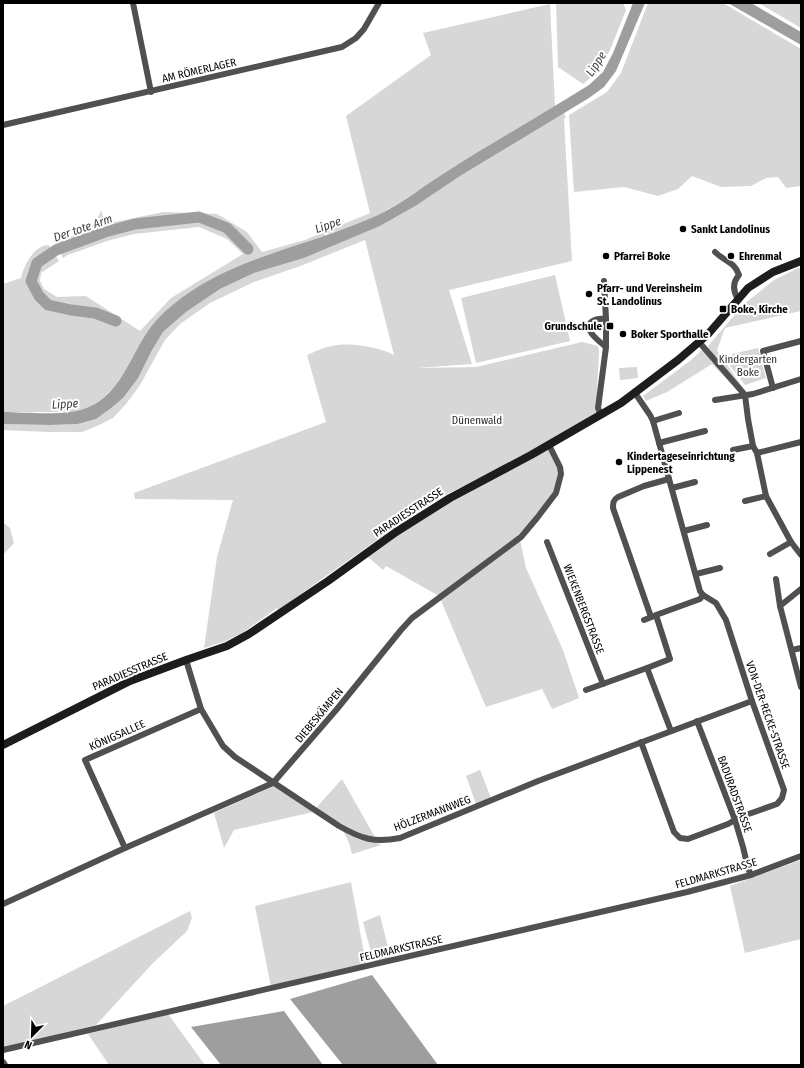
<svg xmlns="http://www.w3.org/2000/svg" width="804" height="1068" font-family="'Fira Sans Condensed',sans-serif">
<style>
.green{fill:#d7d7d7}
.water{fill:#9e9e9e}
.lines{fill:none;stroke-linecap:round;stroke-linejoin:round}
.river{stroke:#9e9e9e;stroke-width:11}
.minor{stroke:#505050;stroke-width:6}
.secondary{stroke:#1d1d1d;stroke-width:8}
.poi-dot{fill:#000;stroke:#fff;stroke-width:1.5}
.labels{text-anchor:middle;stroke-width:4;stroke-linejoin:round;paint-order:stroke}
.street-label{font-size:11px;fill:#000;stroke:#fff}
.poi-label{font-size:11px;font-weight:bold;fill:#000;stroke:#fff;text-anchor:start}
.park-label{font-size:11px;fill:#2e2e2e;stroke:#fff}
.water-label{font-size:12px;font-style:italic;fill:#3f3f3f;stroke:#fff}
</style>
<rect width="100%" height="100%" fill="#fff"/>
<g class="green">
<path d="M 556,3 L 623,3 L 626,10 L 610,50 L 599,70 L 583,84 L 558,67 Z"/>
<path d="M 648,3 L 723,3 L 801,49 L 801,186 L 786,188 L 778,177 L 766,178 L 751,186 L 721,187 L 692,176 L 678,189 L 658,196 L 624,187 L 574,192 L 569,115 L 607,92 L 621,73 Z"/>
<path d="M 758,3 L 801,3 L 801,28 L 762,5 Z"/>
<path d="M 550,4 L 555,106 L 444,173 L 404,200 L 380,214 L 361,223 L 255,260 L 206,282 L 128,368 L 117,384 L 102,399 L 89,408 L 71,412 L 3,412 L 3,284 L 21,278 C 24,265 34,245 49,245 L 59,261 L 41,273 L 40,281 L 44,289 L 57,297 L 86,296 L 140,331 L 171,298 L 243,254 L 227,239 L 199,227 L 134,234 L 107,241 L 68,255 L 63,258 L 55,241 C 77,235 93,234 101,210 L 105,224 L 163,212 L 217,214 L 247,232 L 262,252 L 305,240 L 370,213 L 346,116 L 431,55 L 423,33 Z"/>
<path d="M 563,112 L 566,117 L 564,119 L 572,261 L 449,290 L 472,364 L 417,368 L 476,367 L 582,342 L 598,346 L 599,352 L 596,410 L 598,414 L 490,473 L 445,495 L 397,526 L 278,610 L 277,608 L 242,633 L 226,641 L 204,648 L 217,557 L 233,500 L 135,499 L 134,493 L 326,422 L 307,355 C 315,352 323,347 332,346 C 349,342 379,347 394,355 L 365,240 L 303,265 L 254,282 L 210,303 L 180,324 L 165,340 L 140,385 L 126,404 L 113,418 L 97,426 L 82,432 L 47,432 L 3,430 L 3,424 L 50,425 L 78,424 L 96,419 L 151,352 L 163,332 L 186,312 L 220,289 L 254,273 L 304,258 L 380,226 L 417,205 L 460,176 Z"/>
<path d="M 798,268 L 801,268 L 801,311 L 725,328 L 717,350 L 743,388 L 736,389 L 712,364 L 667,392 L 646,401 L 643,396 L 691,360 L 702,350 L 710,358 L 712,363 L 712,354 L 708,346 L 744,304 L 758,293 L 774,280 Z"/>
<path d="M 555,275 L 570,341 L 476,363 L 461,298 Z"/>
<path d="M 758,348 L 766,378 L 745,385 L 730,366 L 732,354 Z"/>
<path d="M 637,367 L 638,378 L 620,380 L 619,368 Z"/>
<path d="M 549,449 C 552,456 559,467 559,475 C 559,496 531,522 517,536 L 520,540 L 526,568 L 563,650 L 579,698 L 552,709 L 542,689 L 486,707 L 439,596 L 386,566 L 383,570 L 367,556 L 451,500 Z"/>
<path d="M 3,522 L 10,528 L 14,543 L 3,555 Z"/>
<path d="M 480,770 L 491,798 L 476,804 L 466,776 Z"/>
<path d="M 342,779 L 376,839 L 358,834 L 340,825 L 316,808 Z"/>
<path d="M 274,786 L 313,812 L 234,830 L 224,848 L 214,813 Z"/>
<path d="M 343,830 L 377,842 L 381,845 L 352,854 L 349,843 Z"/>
<path d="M 801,860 L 801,939 L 745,953 L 730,886 Z"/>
<path d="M 351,882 L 366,964 L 271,987 L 255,906 Z"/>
<path d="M 190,911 L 192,918 L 187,931 L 152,964 L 96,1025 L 3,1048 L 3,1006 Z"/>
<path d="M 380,915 L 391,959 L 374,963 L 363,922 Z"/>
<path d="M 168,1014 L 205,1065 L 109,1065 L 88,1034 Z"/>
</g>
<g class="water">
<path d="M 633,3 L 645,3 L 616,71 L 604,87 L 589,98 L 460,176 L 417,205 L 380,226 L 304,258 L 254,273 L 220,289 L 186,312 L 163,332 L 151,352 L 138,378 L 123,398 L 111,408 L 96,419 L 78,424 L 50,425 L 3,424 L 3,412 C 28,412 67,417 89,407 C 120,393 129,360 146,334 C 160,312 184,295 206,282 C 260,252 322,241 378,215 C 402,204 423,186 446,172 C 493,142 541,115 589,85 L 603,72 L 613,53 Z"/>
<path d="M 728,3 L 751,3 L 801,32 L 801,45 Z"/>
<path d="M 372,975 L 438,1065 L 343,1065 L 290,999 Z"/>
<path d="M 284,1011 L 323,1065 L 221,1065 L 191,1027 Z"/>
</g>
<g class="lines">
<path class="river" d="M 116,321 L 95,313 L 71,310 L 48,305 L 39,296 L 31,281 L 37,263 L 56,250 L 105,232 L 135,224 L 199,217 L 227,228 L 248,249"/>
<g class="minor">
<path d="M 133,3 L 151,92"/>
<path d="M 3,125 L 342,47 L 356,38 L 364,29 L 379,3"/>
<path d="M 715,252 C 725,262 734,261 739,275 C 732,283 733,291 738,299"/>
<path d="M 699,342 L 745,395 L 748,419 L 753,446 L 757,453 L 766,496 L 791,542 L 801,555"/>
<path d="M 606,347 C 601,343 596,339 592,334 C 583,321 597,318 606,319"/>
<path d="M 773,388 L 763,351 L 801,341"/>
<path d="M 635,393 L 650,415 L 653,421 L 700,591 L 703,595 L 716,603 L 726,620 L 752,701 L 784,790 L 782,798 L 777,804 L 740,817 L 728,824 L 688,839 L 680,838 L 674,832 L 641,742"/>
<path d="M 715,400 L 753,394 L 801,379"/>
<path d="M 601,415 L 598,408 L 606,347 L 606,319 L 604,281"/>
<path d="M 653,421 L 679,413"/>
<path d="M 659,443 L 705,431"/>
<path d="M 733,450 L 753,446"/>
<path d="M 757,453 L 801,442"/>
<path d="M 672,488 L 695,482"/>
<path d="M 745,501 L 766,496"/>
<path d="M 684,531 L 707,525"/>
<path d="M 547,542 L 603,684"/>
<path d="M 770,554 L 791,542"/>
<path d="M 696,574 L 720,568"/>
<path d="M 776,579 L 780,606"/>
<path d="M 801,589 L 780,606 L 801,687"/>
<path d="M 651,617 L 613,508 C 613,503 613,500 618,497 L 644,486 L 669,479"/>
<path d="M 644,620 L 654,616"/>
<path d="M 792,650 L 801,648"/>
<path d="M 186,660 L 201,709 L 223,746 L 235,757 L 339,826 C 362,839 374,843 400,838 L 538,781 L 752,701"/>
<path d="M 586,690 L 647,668"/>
<path d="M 697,721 L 735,820 L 743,847 L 748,868 L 751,875"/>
<path d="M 671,731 L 647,668 L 670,659 L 656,615 L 700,599 L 703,595"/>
<path d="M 125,848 L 85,760 L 201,709"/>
<path d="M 3,904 L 125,848 L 273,783 L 337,709 L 401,630 L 412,618 L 521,537 L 537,518 L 556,493 L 561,474 L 560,467 L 549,445"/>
<path d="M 3,1050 L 687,892 L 751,875 L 801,856"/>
<path d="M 3,1062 L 5,1065"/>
</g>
<path class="secondary" d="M 3,745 L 130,681 L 186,660 L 227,646 L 249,634 L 328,581 L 396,532 L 450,498 L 531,455 L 621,403 L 678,360 L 699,342 L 709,333 L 748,288 L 773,272 L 801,261"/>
</g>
<g class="poi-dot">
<circle cx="683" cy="229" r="4"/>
<circle cx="606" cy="256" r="4"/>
<circle cx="731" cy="256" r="4"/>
<circle cx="589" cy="294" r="4"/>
<rect x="719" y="305" width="8" height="8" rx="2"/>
<rect x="606" y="322" width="8" height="8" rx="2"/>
<circle cx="623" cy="334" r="4"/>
<circle cx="619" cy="462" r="4"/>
</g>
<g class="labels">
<g class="street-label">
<text transform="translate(199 70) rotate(-13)" y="4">AM RÖMERLAGER</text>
<text transform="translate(408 512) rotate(-33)" y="4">PARADIESSTRASSE</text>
<text transform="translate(584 609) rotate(69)" y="4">WIEKENBERGSTRASSE</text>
<text transform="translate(130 671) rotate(-23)" y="4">PARADIESSTRASSE</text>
<text transform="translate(319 715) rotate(-50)" y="4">DIEBESKÄMPEN</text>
<text transform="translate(768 715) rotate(71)" y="4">VON-DER-RECKE-STRASSE</text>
<text transform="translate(117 735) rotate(-24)" y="4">KÖNIGSALLEE</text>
<text transform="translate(735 794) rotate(70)" y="4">BADURADSTRASSE</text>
<text transform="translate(432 813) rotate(-21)" y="4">HÖLZERMANNWEG</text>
<text transform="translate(716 873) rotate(-16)" y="4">FELDMARKSTRASSE</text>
<text transform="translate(401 948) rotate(-13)" y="4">FELDMARKSTRASSE</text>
</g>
<g class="poi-label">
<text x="691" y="233">Sankt Landolinus</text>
<text x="614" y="260">Pfarrei Boke</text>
<text x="739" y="260">Ehrenmal</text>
<text x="597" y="292">Pfarr- und Vereinsheim<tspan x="597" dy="13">St. Landolinus</tspan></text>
<text x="731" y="313">Boke, Kirche</text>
<text x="602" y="330" text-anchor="end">Grundschule</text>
<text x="631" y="338">Boker Sporthalle</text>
<text x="627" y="460">Kindertageseinrichtung<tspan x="627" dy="13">Lippenest</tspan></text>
</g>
<g class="park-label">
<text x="748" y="363">Kindergarten<tspan x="748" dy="13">Boke</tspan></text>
<text x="477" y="424">Dünenwald</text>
</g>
<g class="water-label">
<text transform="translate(596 64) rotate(-57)" y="4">Lippe</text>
<text transform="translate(328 225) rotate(-20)" y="4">Lippe</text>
<text transform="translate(83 228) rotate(-19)" y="4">Der tote Arm</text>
<text transform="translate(65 404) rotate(-3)" y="4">Lippe</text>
</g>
</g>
<rect width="804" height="1068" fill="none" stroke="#000000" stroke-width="8"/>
<g transform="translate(32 1036) rotate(203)" stroke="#ffffff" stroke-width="3" paint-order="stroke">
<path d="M0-3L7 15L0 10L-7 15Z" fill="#000000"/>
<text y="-6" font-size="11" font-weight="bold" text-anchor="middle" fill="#000000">N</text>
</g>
</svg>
